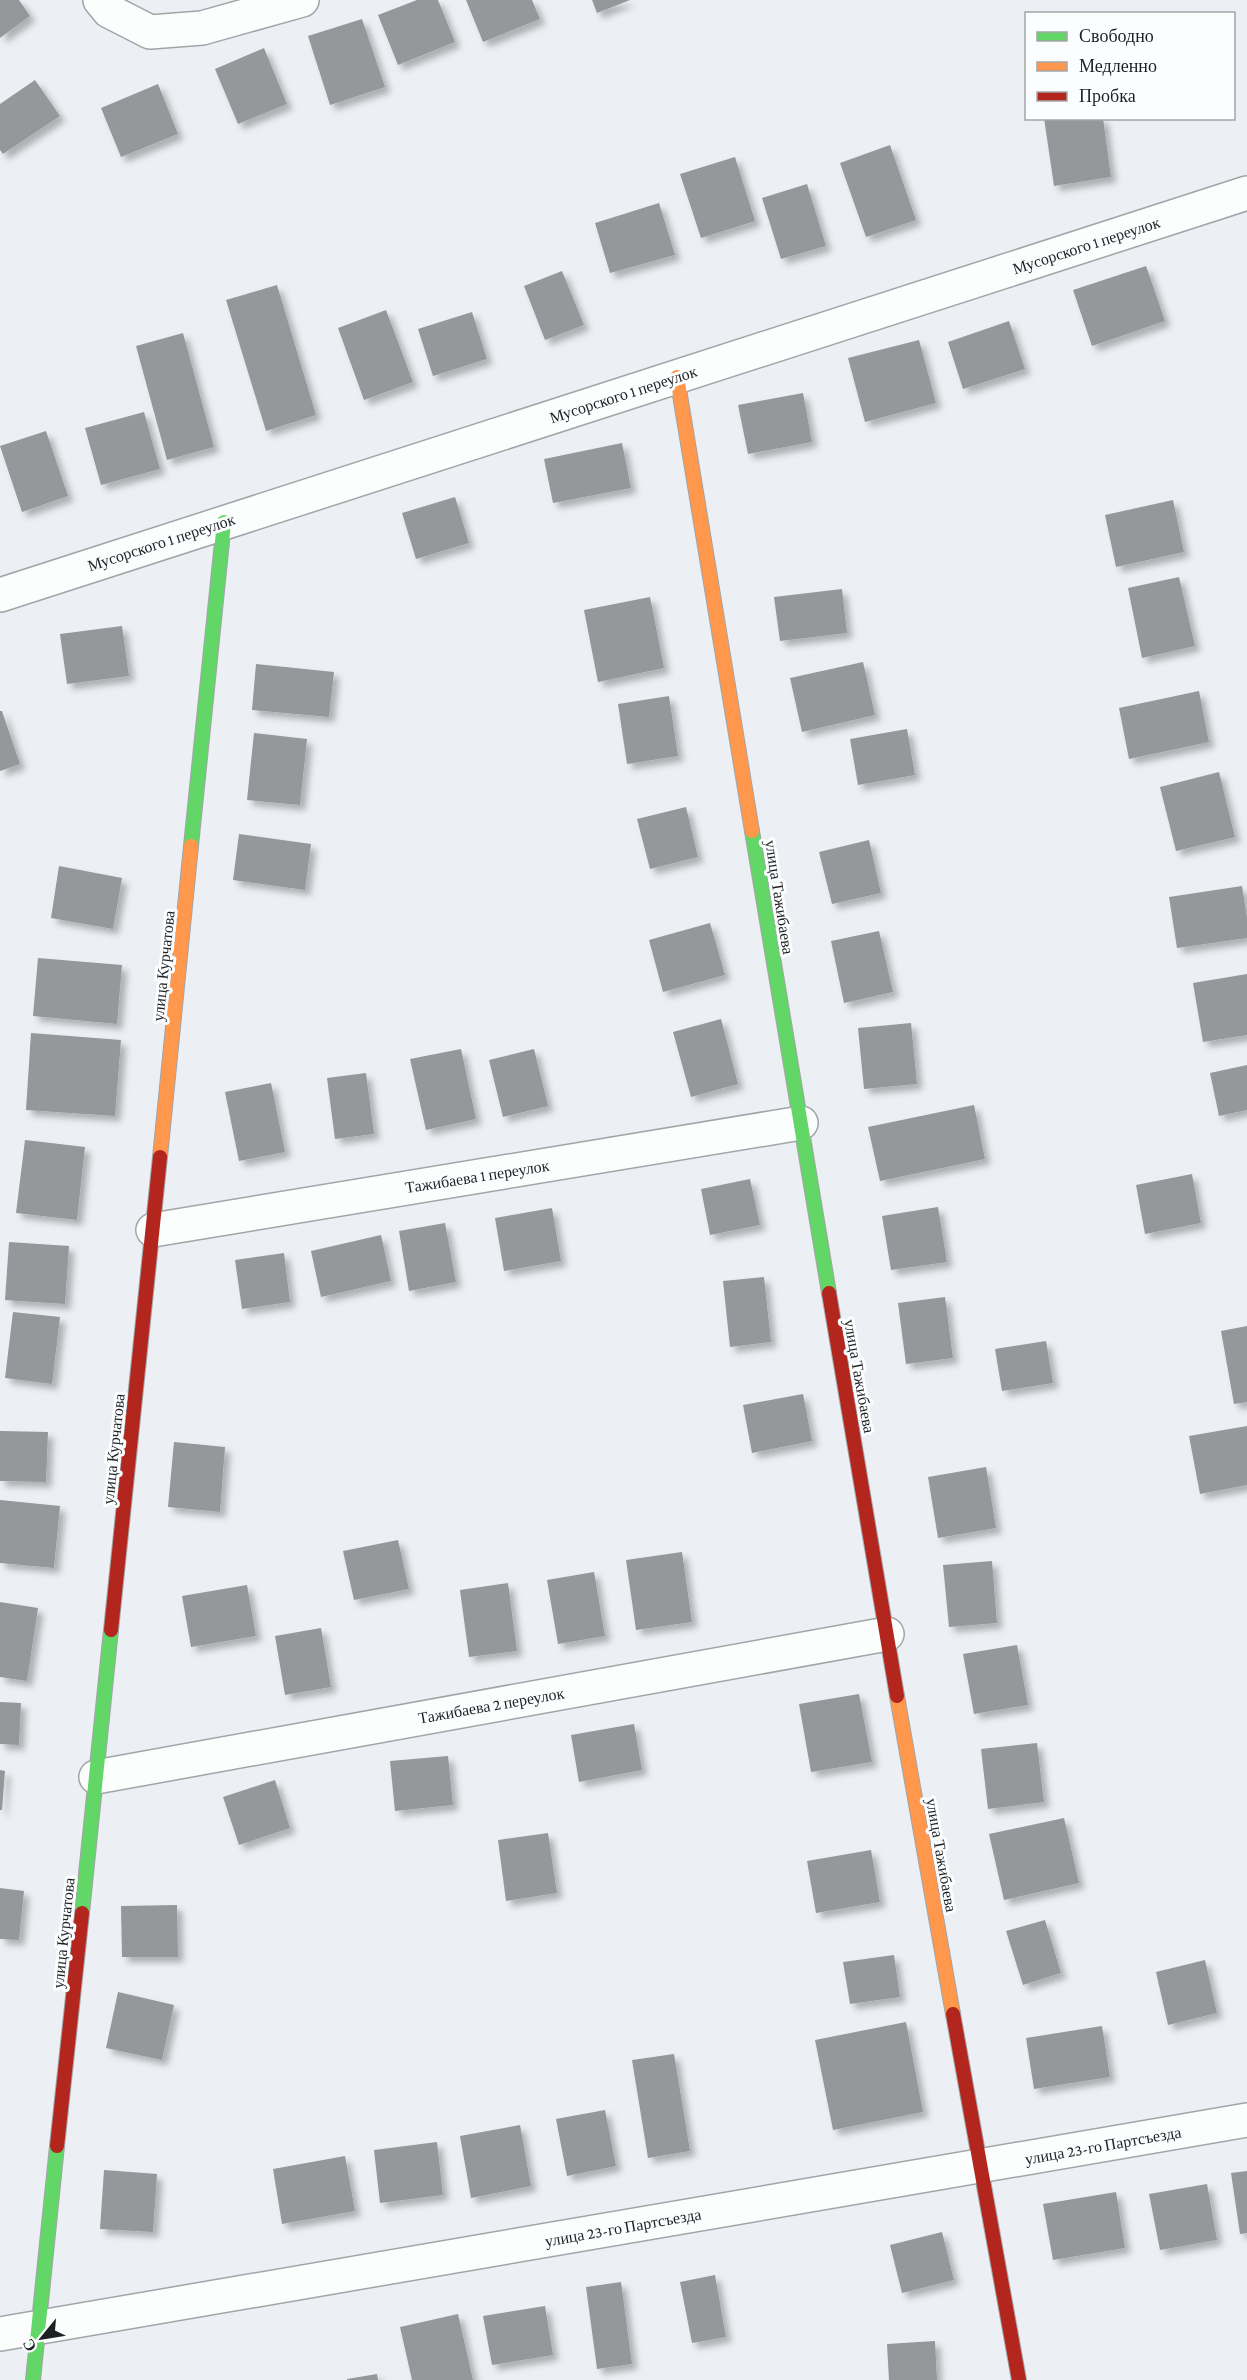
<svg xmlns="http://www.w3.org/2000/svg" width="1247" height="2380" font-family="'Crimson Pro',serif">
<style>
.building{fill:#95989a;filter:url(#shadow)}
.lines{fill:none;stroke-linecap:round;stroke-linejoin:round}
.street-casing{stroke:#a2a5a8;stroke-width:36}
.fast-casing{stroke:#a2a5a8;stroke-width:16}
.slow-casing{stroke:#a2a5a8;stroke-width:16}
.jam-casing{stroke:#a2a5a8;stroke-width:16}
.street{stroke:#fcfdfd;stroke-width:33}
.fast{stroke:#63d668;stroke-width:14}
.slow{stroke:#ff974d;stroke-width:14}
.jam{stroke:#b3261e;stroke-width:14}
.labels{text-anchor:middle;stroke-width:6;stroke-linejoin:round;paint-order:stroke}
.street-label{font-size:16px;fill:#1e2022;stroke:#fcfdfe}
</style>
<defs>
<filter id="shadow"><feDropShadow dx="5.5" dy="5.5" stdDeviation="3" flood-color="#0004"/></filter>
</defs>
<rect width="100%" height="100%" fill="#ecf0f4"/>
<g class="building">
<path d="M 0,0 L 19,0 L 30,16 L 0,38 Z"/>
<path d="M 417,0 L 438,0 L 455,42 L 398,65 L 378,15 Z"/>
<path d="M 466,0 L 532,0 L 540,19 L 483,42 Z"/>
<path d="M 592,0 L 630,0 L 597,13 Z"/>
<path d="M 362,19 L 385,87 L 330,105 L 308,36 Z"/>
<path d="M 264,48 L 287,104 L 238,124 L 215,69 Z"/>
<path d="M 35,80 L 60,116 L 3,154 L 0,150 L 0,104 Z"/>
<path d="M 158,84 L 178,134 L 121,157 L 101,108 Z"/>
<path d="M 1044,118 L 1103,118 L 1111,177 L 1054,186 Z"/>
<path d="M 890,145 L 916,220 L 866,237 L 840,163 Z"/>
<path d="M 735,157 L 755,221 L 701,238 L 680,174 Z"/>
<path d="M 807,184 L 826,246 L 781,259 L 762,198 Z"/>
<path d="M 659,203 L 675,255 L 610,273 L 595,223 Z"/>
<path d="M 1146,266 L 1165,321 L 1092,346 L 1073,290 Z"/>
<path d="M 562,271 L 584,325 L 545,340 L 524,286 Z"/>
<path d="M 277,285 L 316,415 L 266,431 L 226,300 Z"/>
<path d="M 386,310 L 413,382 L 364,400 L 338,328 Z"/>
<path d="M 472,312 L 487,359 L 433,376 L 418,329 Z"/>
<path d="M 1009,321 L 1025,369 L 963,389 L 948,342 Z"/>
<path d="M 183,333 L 214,447 L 167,460 L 136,346 Z"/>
<path d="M 919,340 L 936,403 L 865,422 L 848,358 Z"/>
<path d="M 803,393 L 812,442 L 748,454 L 738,405 Z"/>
<path d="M 144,412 L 160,469 L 101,485 L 85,428 Z"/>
<path d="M 46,431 L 68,496 L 22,512 L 0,446 Z"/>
<path d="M 622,443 L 631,488 L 553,503 L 544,459 Z"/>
<path d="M 455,497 L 469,543 L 416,559 L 402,513 Z"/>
<path d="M 1173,500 L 1184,552 L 1116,567 L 1105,515 Z"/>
<path d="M 1179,577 L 1195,646 L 1142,658 L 1128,588 Z"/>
<path d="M 842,589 L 847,633 L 780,641 L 774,597 Z"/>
<path d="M 650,597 L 664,668 L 598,682 L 584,610 Z"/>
<path d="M 122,626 L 129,676 L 67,684 L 60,634 Z"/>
<path d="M 863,662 L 875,715 L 802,732 L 790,678 Z"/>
<path d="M 256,664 L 334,672 L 329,717 L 252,710 Z"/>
<path d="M 1199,691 L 1209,742 L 1129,759 L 1119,708 Z"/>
<path d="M 669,696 L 678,756 L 627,764 L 618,704 Z"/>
<path d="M 0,711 L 2,711 L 20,764 L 0,771 Z"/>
<path d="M 907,729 L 915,775 L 858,785 L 850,739 Z"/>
<path d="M 254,733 L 307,739 L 300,805 L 247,800 Z"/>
<path d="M 1219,772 L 1235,837 L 1176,851 L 1160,787 Z"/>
<path d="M 686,807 L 698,857 L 650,869 L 637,819 Z"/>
<path d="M 239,834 L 311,844 L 305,890 L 233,880 Z"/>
<path d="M 869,840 L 881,893 L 832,904 L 819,852 Z"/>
<path d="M 59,866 L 122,878 L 113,929 L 51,918 Z"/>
<path d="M 1242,886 L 1247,918 L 1247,938 L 1177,948 L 1169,897 Z"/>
<path d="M 710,923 L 725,975 L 663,992 L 649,940 Z"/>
<path d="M 879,931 L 893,992 L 844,1003 L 831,941 Z"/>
<path d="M 38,958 L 122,965 L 117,1024 L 33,1016 Z"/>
<path d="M 1247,974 L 1247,1035 L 1203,1042 L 1193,983 Z"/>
<path d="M 721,1019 L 738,1084 L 691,1097 L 673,1032 Z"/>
<path d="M 911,1023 L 917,1084 L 864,1089 L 858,1028 Z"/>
<path d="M 31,1033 L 121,1040 L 115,1116 L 26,1110 Z"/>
<path d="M 461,1049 L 476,1119 L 426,1130 L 410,1059 Z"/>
<path d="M 534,1049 L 548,1106 L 503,1117 L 489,1060 Z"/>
<path d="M 1247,1065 L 1247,1110 L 1219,1116 L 1210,1073 Z"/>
<path d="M 366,1073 L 374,1134 L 335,1139 L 327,1078 Z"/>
<path d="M 271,1083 L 285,1152 L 239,1161 L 225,1092 Z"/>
<path d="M 974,1105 L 985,1159 L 880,1181 L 868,1127 Z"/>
<path d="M 25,1140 L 85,1147 L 77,1220 L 16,1213 Z"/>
<path d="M 1192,1174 L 1201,1223 L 1145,1234 L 1136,1185 Z"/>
<path d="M 750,1179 L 760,1225 L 710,1235 L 701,1189 Z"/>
<path d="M 938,1207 L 947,1262 L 891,1270 L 882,1216 Z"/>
<path d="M 552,1208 L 561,1261 L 504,1271 L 495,1218 Z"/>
<path d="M 445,1223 L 456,1282 L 409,1291 L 399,1231 Z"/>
<path d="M 381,1235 L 391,1281 L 321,1297 L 311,1251 Z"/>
<path d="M 9,1242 L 69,1246 L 65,1304 L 5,1300 Z"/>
<path d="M 284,1253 L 290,1302 L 242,1309 L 235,1260 Z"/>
<path d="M 764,1277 L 771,1342 L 730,1347 L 723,1281 Z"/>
<path d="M 945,1297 L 953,1358 L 906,1364 L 898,1303 Z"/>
<path d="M 13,1312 L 60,1317 L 52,1384 L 5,1378 Z"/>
<path d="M 1247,1326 L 1247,1402 L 1234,1404 L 1221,1331 Z"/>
<path d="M 1046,1341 L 1053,1383 L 1002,1391 L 995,1349 Z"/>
<path d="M 803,1394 L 812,1441 L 752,1453 L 743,1405 Z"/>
<path d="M 1247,1426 L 1247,1485 L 1200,1494 L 1189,1436 Z"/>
<path d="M 0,1431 L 48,1432 L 46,1482 L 0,1481 Z"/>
<path d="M 174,1442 L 225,1447 L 220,1512 L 168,1507 Z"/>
<path d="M 986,1467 L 996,1528 L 938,1538 L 928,1477 Z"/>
<path d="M 0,1500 L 60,1506 L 54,1568 L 0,1563 Z"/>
<path d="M 398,1540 L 409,1589 L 354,1600 L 343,1551 Z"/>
<path d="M 682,1552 L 692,1622 L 636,1630 L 626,1560 Z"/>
<path d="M 992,1561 L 997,1623 L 949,1627 L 943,1565 Z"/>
<path d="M 594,1572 L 605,1636 L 558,1644 L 547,1580 Z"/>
<path d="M 508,1583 L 517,1651 L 469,1657 L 460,1590 Z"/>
<path d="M 247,1585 L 256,1636 L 191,1647 L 182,1596 Z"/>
<path d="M 0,1602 L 38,1608 L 27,1681 L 0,1677 Z"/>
<path d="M 321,1628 L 331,1687 L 285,1695 L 275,1636 Z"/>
<path d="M 1017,1645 L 1028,1705 L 974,1714 L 963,1654 Z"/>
<path d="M 859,1694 L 872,1762 L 811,1772 L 799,1704 Z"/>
<path d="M 0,1702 L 21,1703 L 19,1745 L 0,1744 Z"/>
<path d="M 634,1724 L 642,1770 L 579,1782 L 571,1735 Z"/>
<path d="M 1037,1743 L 1044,1802 L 988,1809 L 981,1749 Z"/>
<path d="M 448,1756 L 453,1805 L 395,1811 L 390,1761 Z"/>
<path d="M 0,1770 L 5,1771 L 2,1810 L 0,1810 Z"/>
<path d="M 275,1780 L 290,1828 L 239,1845 L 223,1797 Z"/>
<path d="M 1064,1818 L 1079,1883 L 1004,1900 L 989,1834 Z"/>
<path d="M 548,1833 L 557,1893 L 506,1901 L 498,1840 Z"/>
<path d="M 871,1850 L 880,1902 L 816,1913 L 807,1861 Z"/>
<path d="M 0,1888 L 24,1891 L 19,1940 L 0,1939 Z"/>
<path d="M 177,1905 L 178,1957 L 122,1957 L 121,1906 Z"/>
<path d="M 1045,1920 L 1061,1973 L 1023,1985 L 1006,1931 Z"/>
<path d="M 894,1955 L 900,1997 L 850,2004 L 843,1962 Z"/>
<path d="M 1205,1960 L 1217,2013 L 1168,2025 L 1156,1972 Z"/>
<path d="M 118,1992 L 174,2005 L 162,2060 L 106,2048 Z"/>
<path d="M 906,2022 L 923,2112 L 833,2130 L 815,2040 Z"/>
<path d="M 1102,2026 L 1110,2077 L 1034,2089 L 1026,2038 Z"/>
<path d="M 674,2054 L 690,2151 L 648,2158 L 632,2060 Z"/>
<path d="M 605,2110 L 616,2166 L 567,2176 L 556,2119 Z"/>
<path d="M 520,2125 L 531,2186 L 471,2198 L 460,2136 Z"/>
<path d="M 437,2142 L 443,2195 L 380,2203 L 374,2150 Z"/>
<path d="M 345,2156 L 355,2211 L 282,2224 L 273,2169 Z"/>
<path d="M 104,2170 L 157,2174 L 153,2232 L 100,2229 Z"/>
<path d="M 1247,2171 L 1247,2233 L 1240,2234 L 1231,2173 Z"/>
<path d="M 1207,2184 L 1217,2240 L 1160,2250 L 1149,2194 Z"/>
<path d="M 1116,2192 L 1125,2248 L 1053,2260 L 1043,2204 Z"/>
<path d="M 942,2232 L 954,2280 L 902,2293 L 890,2245 Z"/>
<path d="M 715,2275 L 726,2337 L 692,2343 L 680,2282 Z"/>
<path d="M 621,2282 L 632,2364 L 597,2369 L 586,2287 Z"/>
<path d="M 545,2306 L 553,2355 L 492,2365 L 483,2316 Z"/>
<path d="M 458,2314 L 473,2380 L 412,2380 L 400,2327 Z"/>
<path d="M 935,2341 L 937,2380 L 889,2380 L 887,2344 Z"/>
<path d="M 377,2374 L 378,2380 L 347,2380 L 347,2379 Z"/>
</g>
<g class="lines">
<g class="street-casing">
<g id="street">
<path d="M 100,0 L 109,11 L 150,32 L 202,28 L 302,0"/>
<path d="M 0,595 L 1247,193"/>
<path d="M 153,1230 L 801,1123"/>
<path d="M 96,1777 L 887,1634"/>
<path d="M 0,2334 L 1247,2120"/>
</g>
</g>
<g class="fast-casing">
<g id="fast">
<path d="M 752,831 L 829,1293"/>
<path d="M 191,846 L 224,522"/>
<path d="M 82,1913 L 111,1630"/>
<path d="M 33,2380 L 57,2146"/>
</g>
</g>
<g class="slow-casing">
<g id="slow">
<path d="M 677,377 L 752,831"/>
<path d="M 160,1157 L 191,846"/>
<path d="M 897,1696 L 953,2014"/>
</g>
</g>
<g class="jam-casing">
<g id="jam">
<path d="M 829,1293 L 897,1696"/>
<path d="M 111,1630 L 160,1157"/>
<path d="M 953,2014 L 1019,2380"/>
<path d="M 57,2146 L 82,1913"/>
</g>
</g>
<use href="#street" class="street"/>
<use href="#fast" class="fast"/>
<use href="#slow" class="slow"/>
<use href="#jam" class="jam"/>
</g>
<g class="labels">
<g class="street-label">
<text transform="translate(1086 245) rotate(-18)" y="6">Мусорского 1 переулок</text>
<text transform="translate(623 394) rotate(-18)" y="6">Мусорского 1 переулок</text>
<text transform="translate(161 542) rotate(-18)" y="6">Мусорского 1 переулок</text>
<text transform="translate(780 897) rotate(81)" y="6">улица Тажибаева</text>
<text transform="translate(163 966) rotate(-84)" y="6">улица Курчатова</text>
<text transform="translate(477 1176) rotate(-9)" y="6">Тажибаева 1 переулок</text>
<text transform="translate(860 1376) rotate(80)" y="6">улица Тажибаева</text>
<text transform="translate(113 1449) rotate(-84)" y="6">улица Курчатова</text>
<text transform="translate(491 1705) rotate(-10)" y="6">Тажибаева 2 переулок</text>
<text transform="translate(942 1855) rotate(80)" y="6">улица Тажибаева</text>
<text transform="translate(63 1933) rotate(-84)" y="6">улица Курчатова</text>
<text transform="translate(1103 2145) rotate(-10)" y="6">улица 23-го Партсъезда</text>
<text transform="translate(623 2227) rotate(-10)" y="6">улица 23-го Партсъезда</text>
</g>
</g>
<rect x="1025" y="12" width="210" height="108" fill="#fcfdfe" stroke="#a3a5a6" stroke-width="1.5"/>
<rect x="1037" y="32" width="30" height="9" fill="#63d668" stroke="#a3a5a6" stroke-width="1.5"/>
<text x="1079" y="42" font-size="18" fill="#1e2022">Свободно</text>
<rect x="1037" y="62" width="30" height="9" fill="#ff974d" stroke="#a3a5a6" stroke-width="1.5"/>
<text x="1079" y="72" font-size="18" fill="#1e2022">Медленно</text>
<rect x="1037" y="92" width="30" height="9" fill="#b3261e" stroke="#a3a5a6" stroke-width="1.5"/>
<text x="1079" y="102" font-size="18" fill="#1e2022">Пробка</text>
<g transform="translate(42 2338) rotate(240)" stroke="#fcfdfe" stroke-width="4.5" paint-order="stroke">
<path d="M0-4.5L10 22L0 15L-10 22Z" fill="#1e2022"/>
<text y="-9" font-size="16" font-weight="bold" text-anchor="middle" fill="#1e2022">С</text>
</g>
</svg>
